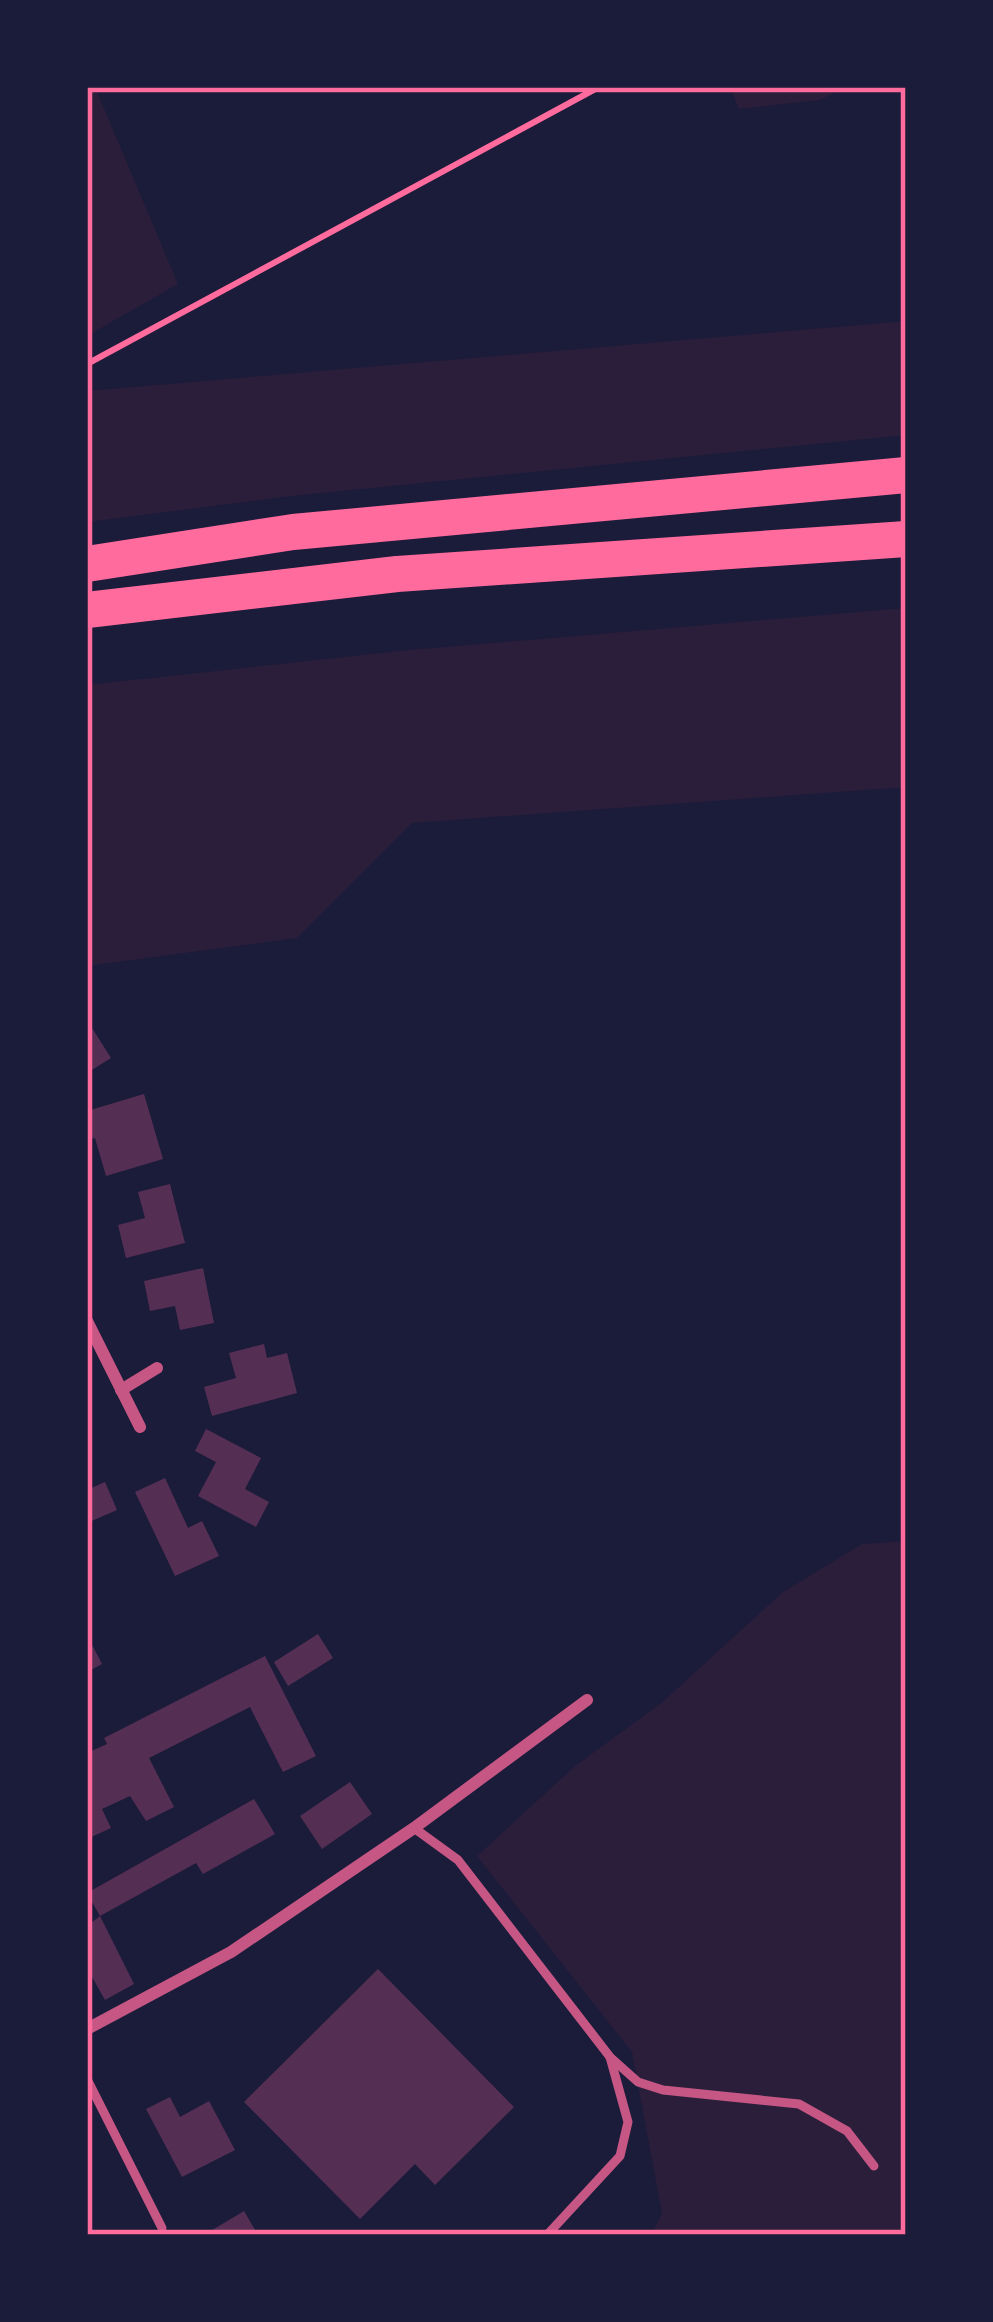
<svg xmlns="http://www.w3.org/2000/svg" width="993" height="2322" font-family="Raleway,sans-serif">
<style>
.green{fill:#2a1e3b}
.building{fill:#542f53}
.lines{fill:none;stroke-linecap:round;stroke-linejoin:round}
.path{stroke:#ff6b9d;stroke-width:6}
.service{stroke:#c65784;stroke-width:9}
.minor{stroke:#c65784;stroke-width:12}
.motorway{stroke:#ff6b9d;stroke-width:36}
.neatline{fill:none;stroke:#ff6b9d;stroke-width:4.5}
</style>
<rect width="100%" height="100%" fill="#1b1b3a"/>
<g class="green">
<path d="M 87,87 L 95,87 L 178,284 L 87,336 Z"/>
<path d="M 730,87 L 845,87 L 820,100 L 739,109 Z"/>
<path d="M 906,321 L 906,435 L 291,496 L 87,522 L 87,391 Z"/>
<path d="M 906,608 L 906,787 L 412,823 L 297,938 L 87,966 L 87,685 L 409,650 Z"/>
<path d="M 906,1541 L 906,2052 L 902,2054 L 906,2060 L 906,2235 L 651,2235 L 662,2214 L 632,2052 L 477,1856 L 575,1766 L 660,1704 L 783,1592 L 862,1544 Z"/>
</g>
<g class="building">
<path d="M 87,1020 L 111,1058 L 87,1073 Z"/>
<path d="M 144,1094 L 163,1159 L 106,1176 L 95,1138 L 87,1140 L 87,1111 Z"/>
<path d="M 170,1184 L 185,1243 L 126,1258 L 118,1225 L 145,1218 L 138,1192 Z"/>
<path d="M 203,1268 L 214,1323 L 180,1330 L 175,1306 L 150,1311 L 144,1281 Z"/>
<path d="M 264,1344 L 267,1358 L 287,1353 L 297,1393 L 212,1416 L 204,1387 L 236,1378 L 229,1353 Z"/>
<path d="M 206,1429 L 261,1458 L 245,1489 L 269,1502 L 256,1527 L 198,1496 L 216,1462 L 195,1451 Z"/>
<path d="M 165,1478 L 188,1528 L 202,1521 L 219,1556 L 175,1576 L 135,1492 Z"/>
<path d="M 105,1482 L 117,1510 L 87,1523 L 87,1490 Z"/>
<path d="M 318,1634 L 333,1658 L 288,1686 L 274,1662 Z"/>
<path d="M 87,1635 L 102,1664 L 87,1672 Z"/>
<path d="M 265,1656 L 316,1756 L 283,1772 L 250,1707 L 149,1758 L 174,1807 L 146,1821 L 130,1796 L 102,1809 L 111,1828 L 87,1839 L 87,1753 L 107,1744 L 104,1738 Z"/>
<path d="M 350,1782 L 372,1814 L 322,1849 L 300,1816 Z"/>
<path d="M 254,1799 L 275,1834 L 203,1874 L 196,1863 L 100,1916 L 87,1893 Z"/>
<path d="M 100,1916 L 134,1984 L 105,2000 L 87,1968 L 87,1926 Z"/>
<path d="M 378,1969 L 514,2107 L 435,2185 L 415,2164 L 360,2219 L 244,2102 Z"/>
<path d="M 170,2097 L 180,2117 L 209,2101 L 235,2150 L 182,2177 L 146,2109 Z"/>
<path d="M 244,2211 L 258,2235 L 204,2235 Z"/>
</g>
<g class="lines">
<path class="path" d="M 87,364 L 599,87"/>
<g class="service">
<path d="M 414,1828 L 458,1860 L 610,2057 L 638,2082 L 663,2090 L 799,2104 L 847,2131 L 874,2166"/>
<path d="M 87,2079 L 162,2228"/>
<path d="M 547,2235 L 620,2156 L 628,2122 L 610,2057"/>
</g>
<g class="minor">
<path d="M 87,1321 L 140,1427"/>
<path d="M 121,1390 L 157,1368"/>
<path d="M 87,2029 L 231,1952 L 414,1828 L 587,1700"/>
</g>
<g class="motorway">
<path d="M 87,564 L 293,532 L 906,475"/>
<path d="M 87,610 L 397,574 L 906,539"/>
</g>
</g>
<rect width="993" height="2322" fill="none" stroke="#1b1b3a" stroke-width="180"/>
<rect x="90" y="90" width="813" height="2142" class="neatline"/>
</svg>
